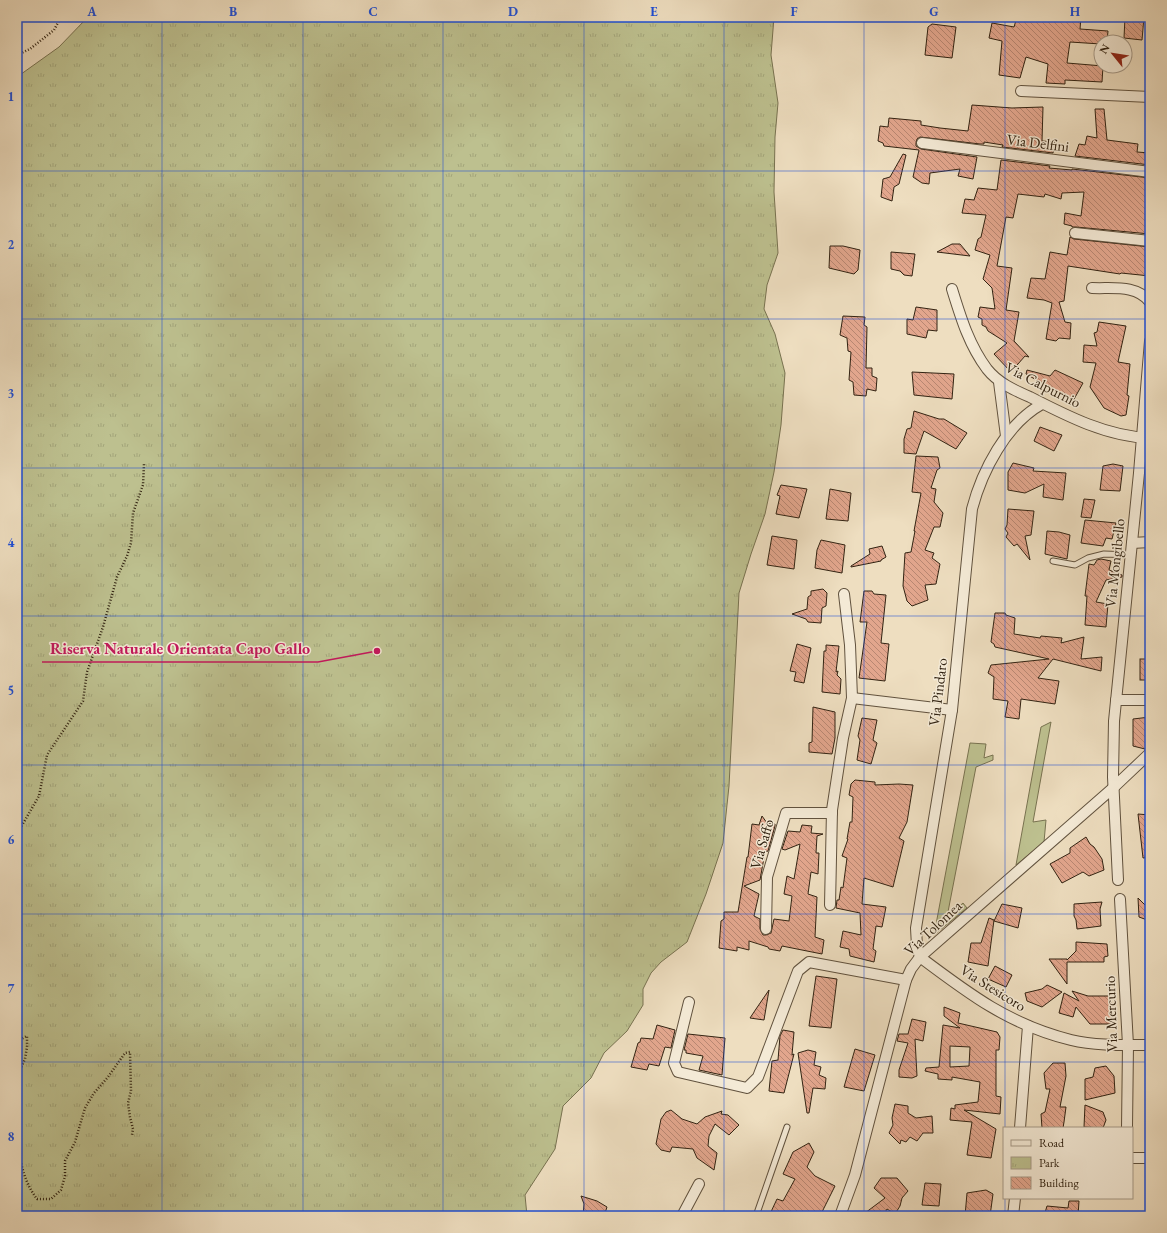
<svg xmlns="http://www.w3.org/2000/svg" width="1167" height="1233" font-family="'EB Garamond',serif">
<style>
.grass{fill:#bdc08f;stroke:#787250}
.park{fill:url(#park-tufts);stroke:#787250}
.building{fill:url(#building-back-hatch);stroke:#322312;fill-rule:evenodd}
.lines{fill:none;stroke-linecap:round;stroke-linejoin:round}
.service-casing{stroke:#61523e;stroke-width:7}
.minor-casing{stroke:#61523e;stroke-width:12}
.path{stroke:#322312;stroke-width:2.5;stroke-dasharray:1 2;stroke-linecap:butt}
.service{stroke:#f4ead6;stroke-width:5}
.minor{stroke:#f4ead6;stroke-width:10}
.grid{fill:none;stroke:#1d4ed8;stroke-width:1;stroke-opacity:0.55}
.labels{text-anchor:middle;stroke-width:3;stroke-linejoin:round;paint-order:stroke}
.street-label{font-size:15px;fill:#322312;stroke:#f4ead6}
.leader{fill:none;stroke:#c2185b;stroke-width:1.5}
.callout-dot{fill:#c2185b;stroke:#f4ead6;stroke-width:1.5}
.callout-label{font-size:16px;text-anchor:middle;font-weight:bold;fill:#c2185b;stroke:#f4ead6;stroke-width:3;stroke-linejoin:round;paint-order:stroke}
.neatline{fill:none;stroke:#1d4ed8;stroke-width:1.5}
.grid-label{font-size:13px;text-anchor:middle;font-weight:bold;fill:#1d4ed8}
</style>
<defs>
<pattern id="park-tufts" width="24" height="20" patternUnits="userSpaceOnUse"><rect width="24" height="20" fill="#bdc08f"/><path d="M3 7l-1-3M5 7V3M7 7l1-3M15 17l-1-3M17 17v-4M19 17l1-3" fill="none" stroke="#a3a57a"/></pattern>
<pattern id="building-back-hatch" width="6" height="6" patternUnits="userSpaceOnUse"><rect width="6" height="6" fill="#e2a68d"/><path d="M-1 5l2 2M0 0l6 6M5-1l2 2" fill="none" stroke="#b88772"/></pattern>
</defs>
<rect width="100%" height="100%" fill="#eedec0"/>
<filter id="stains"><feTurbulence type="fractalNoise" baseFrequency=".005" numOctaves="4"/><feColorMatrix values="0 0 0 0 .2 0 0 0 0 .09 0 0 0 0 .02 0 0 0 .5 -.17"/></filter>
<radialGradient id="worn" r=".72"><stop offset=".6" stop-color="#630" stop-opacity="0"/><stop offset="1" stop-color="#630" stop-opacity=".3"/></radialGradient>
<g class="grass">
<path d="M 1051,722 L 1033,822 L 1046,820 L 1044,842 L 1016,865 L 1041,727 Z"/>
<path d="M 970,743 L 986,744 L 984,758 L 993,755 L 993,760 L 976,767 L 947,917 L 963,903 L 967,908 L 934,935 Z"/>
</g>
<path class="park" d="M 90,17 L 774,17 L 771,55 L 778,103 L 775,137 L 774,192 L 778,253 L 767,285 L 764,309 L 775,334 L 785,373 L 781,425 L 774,472 L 765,514 L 751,554 L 739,593 L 729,786 L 723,843 L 706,894 L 687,942 L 661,962 L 651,973 L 643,989 L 643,1005 L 627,1031 L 604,1053 L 591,1078 L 563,1106 L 555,1149 L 525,1195 L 527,1216 L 17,1216 L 17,77 L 59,47 L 85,20 Z"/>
<g class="building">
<path d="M 1017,17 L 1081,17 L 1080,29 L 1108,31 L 1107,42 L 1101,42 L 1101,44 L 1070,42 L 1067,63 L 1103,66 L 1102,82 L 1065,80 L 1065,84 L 1046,83 L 1048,64 L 1026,57 L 1020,78 L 999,75 L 1002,41 L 989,38 L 992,23 L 1014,27 Z"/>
<path d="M 1125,17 L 1144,17 L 1142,40 L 1124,38 Z"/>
<path d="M 932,24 L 956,27 L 952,58 L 925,55 L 928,27 Z"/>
<path d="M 972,105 L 1012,108 L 1043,107 L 1042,141 L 1055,142 L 1053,153 L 1002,147 L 1003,145 L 984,142 L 984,144 L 980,144 L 920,137 L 917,139 L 916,143 L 916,146 L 921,149 L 977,157 L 973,179 L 958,176 L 960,169 L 930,173 L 929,184 L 922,183 L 913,177 L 919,150 L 884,146 L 883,143 L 878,141 L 880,126 L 888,127 L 889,118 L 921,121 L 921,125 L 940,128 L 968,131 Z"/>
<path d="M 1095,109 L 1104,109 L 1107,140 L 1138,144 L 1137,152 L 1150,153 L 1150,165 L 1075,156 L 1079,144 L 1085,145 L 1087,136 L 1097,138 Z"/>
<path d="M 903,154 L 906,155 L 899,184 L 894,187 L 892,201 L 881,197 L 883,179 L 890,177 Z"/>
<path d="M 1001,160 L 1050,166 L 1049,168 L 1072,170 L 1072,169 L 1150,178 L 1150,234 L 1076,227 L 1072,227 L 1072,226 L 1064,224 L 1065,213 L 1081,216 L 1084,192 L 1062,193 L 1061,199 L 1045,194 L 1044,197 L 1018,194 L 1013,218 L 1006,217 L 997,266 L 1012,268 L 1006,310 L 1019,312 L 1014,341 L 1029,357 L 1025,356 L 1011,372 L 994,354 L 1007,343 L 988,331 L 986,327 L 982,325 L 982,319 L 978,317 L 980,307 L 995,309 L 992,288 L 983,279 L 990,255 L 975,250 L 978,239 L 981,237 L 986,215 L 962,213 L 965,199 L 974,200 L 978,188 L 997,190 Z"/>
<path d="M 1070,237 L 1074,239 L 1150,247 L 1150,276 L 1121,273 L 1120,274 L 1068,266 L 1064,301 L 1059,302 L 1065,322 L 1071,323 L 1070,339 L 1059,338 L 1056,341 L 1046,339 L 1052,303 L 1044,300 L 1027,298 L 1031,278 L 1045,279 L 1050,252 L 1067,255 Z"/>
<path d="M 952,244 L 960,244 L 970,256 L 937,252 Z"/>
<path d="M 830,246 L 843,246 L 860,250 L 858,270 L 854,274 L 829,268 Z"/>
<path d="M 891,252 L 915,254 L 912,276 L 904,275 L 900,271 L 891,269 Z"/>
<path d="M 916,307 L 937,310 L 937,331 L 928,330 L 926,338 L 907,334 L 907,319 L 913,320 Z"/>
<path d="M 843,316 L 865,317 L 864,325 L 867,327 L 866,368 L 872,368 L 872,376 L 877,378 L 876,391 L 867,389 L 866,396 L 854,395 L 853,382 L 849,380 L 851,352 L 848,351 L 847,338 L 840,335 Z"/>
<path d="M 1099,322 L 1126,326 L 1118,362 L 1130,364 L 1127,395 L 1129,396 L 1126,415 L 1121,416 L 1104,408 L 1090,387 L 1096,363 L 1083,362 L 1084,345 L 1097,346 L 1094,333 L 1097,332 Z"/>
<path d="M 1027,370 L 1050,376 L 1055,370 L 1083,383 L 1073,401 L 1026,374 Z"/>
<path d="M 912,372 L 954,374 L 952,399 L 914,395 Z"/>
<path d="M 914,411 L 939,419 L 944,419 L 967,433 L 956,449 L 924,431 L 916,454 L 904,453 L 904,439 L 907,429 L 911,428 Z"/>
<path d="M 1040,427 L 1062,435 L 1054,451 L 1034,441 Z"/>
<path d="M 916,456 L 938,457 L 940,468 L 937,470 L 931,488 L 936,489 L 934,502 L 943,513 L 940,527 L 934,527 L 925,550 L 934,553 L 932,558 L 940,564 L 936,584 L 925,585 L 928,600 L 912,606 L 907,601 L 903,586 L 905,553 L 911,552 L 915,531 L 914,531 L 921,493 L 912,492 Z"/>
<path d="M 1013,463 L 1034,468 L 1033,471 L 1066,473 L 1063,500 L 1043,497 L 1044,484 L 1025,493 L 1008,490 L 1008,472 Z"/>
<path d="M 1113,464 L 1123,466 L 1120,491 L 1100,490 L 1103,466 Z"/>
<path d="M 781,485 L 807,489 L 799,518 L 776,514 L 780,496 L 777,495 Z"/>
<path d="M 830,489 L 851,493 L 848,521 L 826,519 Z"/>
<path d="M 1084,499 L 1095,500 L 1091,518 L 1081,517 Z"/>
<path d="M 1008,509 L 1034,511 L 1031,535 L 1025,536 L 1030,560 L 1017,544 L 1014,546 L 1006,537 L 1008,533 L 1005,529 L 1007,525 Z"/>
<path d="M 1085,520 L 1116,523 L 1112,539 L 1106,538 L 1103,546 L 1081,543 Z"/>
<path d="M 1047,531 L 1059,532 L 1070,535 L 1067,559 L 1045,554 Z"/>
<path d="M 772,536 L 797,540 L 794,569 L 767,565 Z"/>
<path d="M 821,540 L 845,545 L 842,573 L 815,568 L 817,550 Z"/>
<path d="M 882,546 L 886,557 L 881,560 L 881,561 L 851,567 L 851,566 L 870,554 L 869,549 Z"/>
<path d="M 1101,559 L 1111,561 L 1109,570 L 1122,575 L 1122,577 L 1106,580 L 1096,602 L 1108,604 L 1106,627 L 1085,625 L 1087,596 L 1085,596 L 1089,564 L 1094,565 L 1097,560 Z"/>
<path d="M 823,589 L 827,593 L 826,606 L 822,608 L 821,623 L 808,622 L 806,619 L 792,614 L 807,609 L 808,597 L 811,595 L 811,591 Z"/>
<path d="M 864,591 L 872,591 L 874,594 L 886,595 L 881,643 L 889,644 L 885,681 L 859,678 L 867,622 L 860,622 Z"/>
<path d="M 995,613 L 1005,613 L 1006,615 L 1015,618 L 1014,634 L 1040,638 L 1041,636 L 1062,638 L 1061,643 L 1084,637 L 1081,659 L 1102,657 L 1101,671 L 1053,659 L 1038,678 L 1059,681 L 1055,704 L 1021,699 L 1019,719 L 1005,717 L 1008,701 L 993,699 L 994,677 L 988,673 L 991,665 L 1049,659 L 995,647 L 994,644 L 991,642 Z"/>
<path d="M 797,644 L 811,648 L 804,683 L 794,681 L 796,672 L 790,671 Z"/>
<path d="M 826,645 L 839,646 L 836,672 L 838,671 L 837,675 L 841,679 L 840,694 L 822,692 L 824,651 L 826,651 Z"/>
<rect x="1140" y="659" width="10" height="21"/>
<path d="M 813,707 L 835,712 L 835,738 L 832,754 L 809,752 L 809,743 L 812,742 Z"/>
<path d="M 1150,717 L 1150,746 L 1145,749 L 1133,746 L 1133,719 Z"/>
<path d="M 862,718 L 877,720 L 873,740 L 877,743 L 871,764 L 857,760 L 860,740 L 858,736 Z"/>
<path d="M 855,780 L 875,782 L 875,785 L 899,784 L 913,785 L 907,822 L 899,838 L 904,841 L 893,887 L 864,878 L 862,904 L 886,907 L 882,927 L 876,926 L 873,949 L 876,951 L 874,962 L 850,956 L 849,949 L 840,947 L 843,931 L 861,935 L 860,913 L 836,908 L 837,900 L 839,900 L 841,887 L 843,888 L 847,858 L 842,856 L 848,839 L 847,839 L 850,822 L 852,822 L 853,797 L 849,795 L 851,784 Z"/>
<path d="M 1138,814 L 1150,815 L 1150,857 L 1143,858 Z"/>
<path d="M 762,816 L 767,823 L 775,824 L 775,826 L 768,851 L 765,852 L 760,880 L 744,886 L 759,894 L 754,916 L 760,919 L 760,929 L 763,935 L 766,935 L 771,933 L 774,919 L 789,921 L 792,896 L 784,894 L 787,876 L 794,879 L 800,844 L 785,850 L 782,849 L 788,831 L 800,832 L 802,825 L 812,826 L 811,833 L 823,834 L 817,836 L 816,853 L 819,853 L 818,874 L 811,872 L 808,894 L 817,897 L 815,937 L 824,940 L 822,954 L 782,946 L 780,951 L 769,949 L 768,947 L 749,941 L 749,950 L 737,947 L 737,951 L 719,948 L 721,921 L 724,919 L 724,912 L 738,912 L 747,857 L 748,857 L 752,824 L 759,825 Z"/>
<path d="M 1086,837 L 1090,844 L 1094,847 L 1102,859 L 1104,870 L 1089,876 L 1083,872 L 1062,883 L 1050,864 L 1070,853 L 1070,848 Z"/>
<path d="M 1138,898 L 1145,905 L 1150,905 L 1150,921 L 1139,917 Z"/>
<path d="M 1102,902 L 1100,909 L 1101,926 L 1077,929 L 1076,920 L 1074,916 L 1074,904 Z"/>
<path d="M 1002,904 L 1022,908 L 1018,928 L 994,921 Z"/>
<path d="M 989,918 L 994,920 L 988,966 L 968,962 L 971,943 L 981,943 Z"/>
<path d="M 1076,942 L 1107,944 L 1108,956 L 1104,957 L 1104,962 L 1067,962 L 1067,984 L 1049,959 L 1067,959 L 1067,960 L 1076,951 Z"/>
<path d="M 995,966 L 1012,975 L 1006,987 L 988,979 Z"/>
<path d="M 816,976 L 837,979 L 831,1028 L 809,1026 Z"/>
<path d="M 1047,985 L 1062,992 L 1042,1007 L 1027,1001 L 1025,993 L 1042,989 Z"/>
<path d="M 769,990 L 764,1020 L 750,1018 L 756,1009 Z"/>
<path d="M 1072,991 L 1088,996 L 1111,996 L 1112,1024 L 1090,1024 L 1076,1007 L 1073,1017 L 1059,1013 L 1064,993 L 1079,1001 Z"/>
<path d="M 944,1007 L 960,1013 L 958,1023 L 997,1032 L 1000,1037 L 999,1050 L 996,1050 L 996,1096 L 1001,1097 L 1000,1114 L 964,1110 L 996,1129 L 991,1158 L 967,1155 L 972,1122 L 950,1120 L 951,1108 L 955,1109 L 955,1105 L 978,1102 L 980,1082 L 952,1077 L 952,1080 L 938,1079 L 938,1074 L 925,1071 L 926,1068 L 939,1067 L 943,1025 L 960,1028 L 944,1016 ZM 950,1046 L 970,1047 L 969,1066 L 950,1067 Z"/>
<path d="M 912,1019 L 926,1022 L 923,1041 L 915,1039 L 917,1076 L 912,1078 L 899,1077 L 899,1070 L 908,1043 L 897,1041 L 899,1034 L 908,1034 Z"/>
<path d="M 657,1025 L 675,1030 L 671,1048 L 665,1047 L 659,1066 L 649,1064 L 647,1070 L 631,1067 L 638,1043 L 640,1042 L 641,1038 L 653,1039 Z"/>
<path d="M 783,1030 L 794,1032 L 792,1055 L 794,1054 L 784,1093 L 769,1091 L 772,1061 L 778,1060 L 780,1036 Z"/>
<path d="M 688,1034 L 725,1038 L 722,1075 L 699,1070 L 703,1056 L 686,1053 L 686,1050 L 684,1050 Z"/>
<path d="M 855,1049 L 875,1055 L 864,1091 L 844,1087 Z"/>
<path d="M 808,1050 L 816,1052 L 814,1065 L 821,1067 L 819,1075 L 826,1078 L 825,1089 L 813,1088 L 809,1113 L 807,1113 L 798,1053 Z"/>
<path d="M 1053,1063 L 1065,1063 L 1066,1076 L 1060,1107 L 1066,1107 L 1064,1122 L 1063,1128 L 1042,1128 L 1041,1114 L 1045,1112 L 1050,1089 L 1046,1089 L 1044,1073 Z"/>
<path d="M 1106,1066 L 1114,1076 L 1115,1093 L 1085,1100 L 1085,1079 L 1093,1077 L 1095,1068 Z"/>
<path d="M 895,1104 L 908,1106 L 908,1113 L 916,1118 L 932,1116 L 933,1133 L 923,1133 L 917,1141 L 910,1137 L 906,1142 L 901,1140 L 900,1144 L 889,1133 L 893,1125 L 892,1118 Z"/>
<path d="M 1085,1105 L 1103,1112 L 1106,1120 L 1103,1128 L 1084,1127 Z"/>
<path d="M 671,1110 L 682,1119 L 697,1124 L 705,1117 L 722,1111 L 721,1114 L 728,1115 L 739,1125 L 729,1135 L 715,1124 L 709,1136 L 708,1146 L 717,1153 L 714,1170 L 697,1158 L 693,1149 L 672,1147 L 670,1152 L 661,1150 L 656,1144 L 661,1119 L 666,1112 Z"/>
<path d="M 809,1143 L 814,1152 L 807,1167 L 815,1176 L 835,1186 L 820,1216 L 769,1216 L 777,1199 L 783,1201 L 795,1179 L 783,1174 L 793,1152 Z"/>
<path d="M 881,1178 L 897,1178 L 908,1191 L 902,1198 L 900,1206 L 895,1214 L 887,1209 L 883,1216 L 861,1216 L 885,1198 L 874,1188 Z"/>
<path d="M 925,1183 L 941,1184 L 939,1206 L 922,1205 Z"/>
<path d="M 986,1190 L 993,1194 L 990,1216 L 965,1216 L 967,1193 Z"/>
<path d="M 581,1196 L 597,1201 L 607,1207 L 604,1216 L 583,1216 L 584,1204 Z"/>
<path d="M 1069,1201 L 1079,1201 L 1078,1216 L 1044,1216 L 1047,1206 L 1068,1208 Z"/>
</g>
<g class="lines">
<g class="service-casing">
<g id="service">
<path d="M 1053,561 L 1075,565 L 1088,558 L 1104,554 L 1131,555"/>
<path d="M 756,1216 L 787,1127"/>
</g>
</g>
<g class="minor-casing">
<g id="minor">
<path d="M 1021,91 L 1150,97"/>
<path d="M 922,143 L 1150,172"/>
<path d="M 1075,233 L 1150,241"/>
<path d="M 1092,288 C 1112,289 1136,284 1150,302"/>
<path d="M 952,289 C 961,318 969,345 987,369 C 998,383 1014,390 1030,397 C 1067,416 1108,437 1150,438"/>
<path d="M 999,382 L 1006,436"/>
<path d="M 1132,543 L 1150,542"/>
<path d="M 852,698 L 952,710"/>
<path d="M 1116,700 L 1150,700"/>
<path d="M 1118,880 L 1113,777 L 1114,721 L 1139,473 L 1150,341"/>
<path d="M 1120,899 L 1128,1045 L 1127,1128"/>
<path d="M 830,905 L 832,810 L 843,738 L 852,698 L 850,645 L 844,594"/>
<path d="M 766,929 L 767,877 L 786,813 L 832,813"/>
<path d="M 920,957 L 917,946 L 916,928 L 952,710 L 972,509 C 982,471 1006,424 1042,404"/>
<path d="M 920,957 C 969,994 1010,1025 1071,1040 C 1096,1046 1124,1045 1150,1045"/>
<path d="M 689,1002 L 674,1063 L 678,1072 L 747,1088 L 758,1077 L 798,971 L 809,962 L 906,980"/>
<path d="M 1020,1128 L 1028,1026"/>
<path d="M 1132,1158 L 1150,1158"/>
<path d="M 682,1216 L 699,1184"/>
<path d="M 840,1216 L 855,1175 L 906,980 L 911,969 L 920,957 L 1113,788 L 1150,753"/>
<path d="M 1013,1216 L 1015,1198"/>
</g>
</g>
<g class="path">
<path d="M 17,55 L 30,49 L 54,30 L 61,17"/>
<path d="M 17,834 L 39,796 L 47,755 L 83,701 L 87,672 L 103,627 L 117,577 L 127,556 L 131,543 L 133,513 L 143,485 L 144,464"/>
<path d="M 17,1041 L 27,1036 L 27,1047 L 25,1059 L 19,1072 L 20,1103 L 17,1113"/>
<path d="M 17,1143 C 21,1164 24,1182 37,1199 L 51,1199 L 61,1190 L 65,1176 L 65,1161 L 75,1142 L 85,1108 L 94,1093 L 108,1077 L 125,1053 L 130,1052 L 131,1091 L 128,1103 L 130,1117 L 133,1129 L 132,1135"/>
</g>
<use href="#service" class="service"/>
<use href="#minor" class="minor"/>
</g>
<path class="grid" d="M 162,17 L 162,1216M 303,17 L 303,1216M 443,17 L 443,1216M 584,17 L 584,1216M 724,17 L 724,1216M 864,17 L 864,1216M 1005,17 L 1005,1128M 17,171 L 1150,171M 17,319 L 1150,319M 17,468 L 1150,468M 17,616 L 1150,616M 17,765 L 1150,765M 17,914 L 1150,914M 17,1062 L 1150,1062M 1005,1198 L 1005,1216"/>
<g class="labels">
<g class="street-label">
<text transform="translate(1038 143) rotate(7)" y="5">Via Delfini</text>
<text transform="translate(1043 385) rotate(27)" y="5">Via Calpurnio</text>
<text transform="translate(1115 563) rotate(-84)" y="5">Via Mongibello</text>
<text transform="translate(938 692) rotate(-83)" y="5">Via Pindaro</text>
<text transform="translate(762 844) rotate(-74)" y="5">Via Saffo</text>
<text transform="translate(933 928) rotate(-43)" y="5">Via Tolomea</text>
<text transform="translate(993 988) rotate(32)" y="5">Via Stesicoro</text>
<text transform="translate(1111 1014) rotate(-92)" y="5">Via Mercurio</text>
</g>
</g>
<path class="leader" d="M377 651L318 662H42"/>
<circle class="callout-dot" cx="377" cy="651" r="4"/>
<g class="callout-label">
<text x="180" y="654">Riserva Naturale Orientata Capo Gallo</text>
</g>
<rect width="1167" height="1233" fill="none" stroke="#eedec0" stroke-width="44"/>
<rect x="1003" y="1127" width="130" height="72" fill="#f4ead6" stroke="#a69a88"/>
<rect x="1011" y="1140" width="20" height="6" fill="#f4ead6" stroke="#a69a88"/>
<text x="1039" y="1147" font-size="12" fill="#322312">Road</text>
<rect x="1011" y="1157" width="20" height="12" fill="url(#park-tufts)" stroke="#a69a88"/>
<text x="1039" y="1167" font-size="12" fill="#322312">Park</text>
<rect x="1011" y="1177" width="20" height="12" fill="url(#building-back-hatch)" stroke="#a69a88"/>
<text x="1039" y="1187" font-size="12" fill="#322312">Building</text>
<g transform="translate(1113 54) rotate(300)"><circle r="19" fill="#f4ead6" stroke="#a69a88"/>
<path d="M0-3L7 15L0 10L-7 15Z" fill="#8f2418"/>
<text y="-6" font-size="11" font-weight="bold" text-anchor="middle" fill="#322312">N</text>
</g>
<rect x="22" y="22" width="1123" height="1189" class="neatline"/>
<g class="grid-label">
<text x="92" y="16">A</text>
<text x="233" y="16">B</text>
<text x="373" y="16">C</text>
<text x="513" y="16">D</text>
<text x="654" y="16">E</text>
<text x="794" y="16">F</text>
<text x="934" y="16">G</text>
<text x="1075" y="16">H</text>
<text x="11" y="101">1</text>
<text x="11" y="249">2</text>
<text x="11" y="398">3</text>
<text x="11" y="547">4</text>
<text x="11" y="695">5</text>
<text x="11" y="844">6</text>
<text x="11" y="993">7</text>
<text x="11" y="1141">8</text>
</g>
<rect width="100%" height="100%" filter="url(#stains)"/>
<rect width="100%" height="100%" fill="url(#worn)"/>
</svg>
